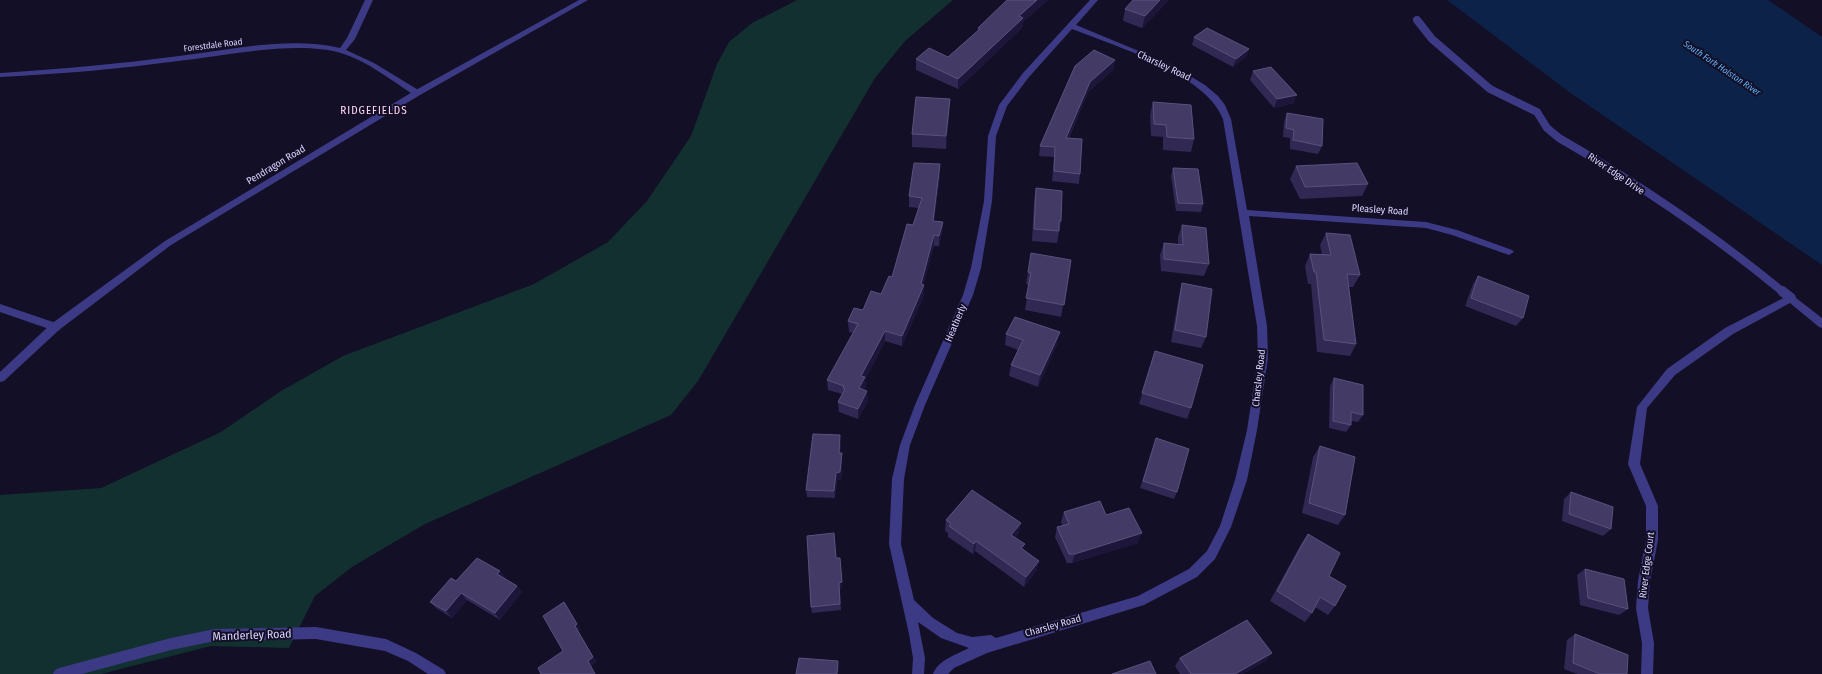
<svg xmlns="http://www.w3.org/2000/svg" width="1822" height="674" font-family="'Fira Sans Condensed',sans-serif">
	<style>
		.green { fill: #12302f }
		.water { fill: #0c2248 }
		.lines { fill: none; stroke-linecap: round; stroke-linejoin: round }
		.service-far1 { stroke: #3d3a85; stroke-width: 8 }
		.service { stroke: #3d3a85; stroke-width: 10 }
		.minor { fill: #3d3a85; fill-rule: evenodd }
		.tertiary { fill: #3d3a85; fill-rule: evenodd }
		.wall { fill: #312854 }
		.shaded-wall { fill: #1d163a }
		.building { fill: #433a66; stroke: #5a527e }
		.labels { text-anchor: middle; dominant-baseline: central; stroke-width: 4; stroke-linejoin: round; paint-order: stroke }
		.far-street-label { font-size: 9px; fill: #d9d4ff; stroke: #130f26 }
		.far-water-label { font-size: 9px; font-style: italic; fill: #62b6ff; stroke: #130f26 }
		.street-label { font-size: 10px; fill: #d9d4ff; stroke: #130f26 }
		.neighbourhood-label { font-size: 11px; letter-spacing: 1px; fill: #ffd6f0; stroke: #130f26 }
		.near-street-label { font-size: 12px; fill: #d9d4ff; stroke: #130f26 }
	</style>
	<rect width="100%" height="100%" fill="#130f26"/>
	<path class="green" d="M797,0H953L905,41L875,78L698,381L671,415L425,524L352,567L315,596L289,648L211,646L101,674H0V495L101,488L221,432L281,391L343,356L534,284L608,242L647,201L691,136L717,64L729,42L752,23Z"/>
	<path class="water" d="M1447,0H1768L1822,37V265L1569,92Z"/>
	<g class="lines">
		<path class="service-far1" d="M1417,20L1432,39L1490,89L1537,112L1547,128L1559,138C1637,183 1714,235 1783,292"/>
		<path class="service" d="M1782,291L1791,298"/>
		<g class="minor">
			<path d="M365,0H373L355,39L346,50L374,63L420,91V95H414C391,80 367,61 341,53C297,40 223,56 178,61C119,69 60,74 0,77V73C60,69 120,64 179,56C231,50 288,36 340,48L347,38Z"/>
			<path d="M1090,0H1098L1076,25L1170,64L1205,85L1218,96L1225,105L1231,119L1247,210L1426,222L1457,230L1512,250L1514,252L1509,255L1452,235L1426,228L1249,216L1267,326L1268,358L1257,430L1247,480L1231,527L1215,559L1197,577L1144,605L987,653L954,668L948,674H933C938,660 956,655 969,648L941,638L918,622L925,658L924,674H912L913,658L909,634L889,544L892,479L900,445L915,405L963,295L971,268L984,201L988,136L999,105L1023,73ZM1072,29C1115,46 1205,73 1223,119L1257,326L1258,358L1247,430L1235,480L1220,526L1207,551L1189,569L1138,596L996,638L991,635L972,637L957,633L933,618L914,600L901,544L904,479L910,445L925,405L973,295L981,268L992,201L996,136L1007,106L1029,77Z"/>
			<path d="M1791,294L1822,318V328L1819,327L1790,303L1733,334L1675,375L1647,408L1640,464L1658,506V540L1650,581L1648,608L1654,643L1653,674H1641L1642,643L1636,608L1638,581L1646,540V506L1628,464L1637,407L1667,369L1725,328Z"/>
			<path d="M0,304L59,324L60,327L59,330L55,331L0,312Z"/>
			<path d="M316,627L386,639L416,653L444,670L446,674H428L408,661L385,651L316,639L215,641L171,650L82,674H53L55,670L59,668L171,638L215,629Z"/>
		</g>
		<path class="tertiary" d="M579,0H588L420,95L171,245L59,330L4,381L0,382V372L51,324L165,241L414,91Z"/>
	</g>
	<g class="wall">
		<path d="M1007,0H1048L1023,22L1022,28L958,89L916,70V59L948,57L977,31L978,28Z"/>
		<path d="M1169,0L1142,28L1123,21L1125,9Z"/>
		<path d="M1194,37L1249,49L1246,57L1233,67L1192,45Z"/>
		<path d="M1115,60L1113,70L1088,92L1069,138L1080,174L1079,184L1052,181L1054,157L1039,156L1040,146Z"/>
		<path d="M1253,71L1294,103L1274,108L1250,80Z"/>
		<path d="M1153,102L1194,139L1191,152L1163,150V137L1151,136L1150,115Z"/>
		<path d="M949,112L946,149L912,147V134Z"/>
		<path d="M1287,113L1322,146L1318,154L1290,149V138L1283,137L1284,122Z"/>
		<path d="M1296,166L1368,184L1362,196L1300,199L1290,179Z"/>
		<path d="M1173,168L1203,204L1201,212L1176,211L1171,176Z"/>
		<path d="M940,174L934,221L943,222L942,233L939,246H934L923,285L924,295L902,346L885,341L865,380L866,387L864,390L868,401L858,419L839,412L838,402L842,394L828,390L827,380L853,333L849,332L848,321L863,310L881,294L892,277L913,225L919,208L909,207V196Z"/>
		<path d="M1036,188L1061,221L1057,243L1032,241L1034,201Z"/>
		<path d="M1182,225L1209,264L1204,276L1161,271L1160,255L1164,243L1178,244V237Z"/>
		<path d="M1326,233L1360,275L1353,287H1349L1356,344L1350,356L1317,352L1311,284H1308L1305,266L1310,254L1322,255L1320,245Z"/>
		<path d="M1071,260L1061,317L1025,310L1029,285L1026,284L1028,272Z"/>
		<path d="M1478,276L1523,318L1516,326L1465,306L1473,284Z"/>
		<path d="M1182,283L1206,337L1201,348L1171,342L1179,295Z"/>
		<path d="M1006,334L1057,344L1038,387L1009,376L1011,365L1018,350L1005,345Z"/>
		<path d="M1155,351L1191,408L1187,419L1139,404Z"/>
		<path d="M1334,378L1363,415L1358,422L1351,421V425L1346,432L1329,428L1330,386Z"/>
		<path d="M1156,438L1177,492L1174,499L1140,488Z"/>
		<path d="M841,443L840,453L842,460L841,480H837L835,498L807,497L806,490Z"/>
		<path d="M1320,446L1345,515L1338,525L1302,513L1313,457Z"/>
		<path d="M1571,492L1611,529L1603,536L1562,521L1564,499Z"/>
		<path d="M1064,512L1106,515L1138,543L1072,563H1067L1055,537L1057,527L1063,526L1061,522Z"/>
		<path d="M946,520L1019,533L1015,538L1023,550L1039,561L1036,571L1024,587L975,551L973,554L948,537V533L945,531Z"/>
		<path d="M834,533L836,558L842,588L840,589L841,610L812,613L811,607Z"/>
		<path d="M1308,534L1329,576L1335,606L1328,615L1315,607L1312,613L1305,622L1270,601L1301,544Z"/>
		<path d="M1585,569L1628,609L1619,615L1580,605L1577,575Z"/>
		<path d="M505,577L504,578L517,586L522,592L500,620L467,600L452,618L436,608L430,602L456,581Z"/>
		<path d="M1575,634L1627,674H1577L1564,669L1567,640Z"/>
		<path d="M1272,653L1265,661L1243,674H1180L1175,666L1180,658Z"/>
	</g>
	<g class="shaded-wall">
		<path d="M1037,0H1048L1023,22L1022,28L958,89V79L1019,16Z"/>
		<path d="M1160,0H1169L1142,28L1145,16Z"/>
		<path d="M1249,49L1246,57L1233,67L1236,59Z"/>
		<path d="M1115,60L1113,70L1088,92L1064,148L1066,138L1090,82Z"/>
		<path d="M1297,95L1294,103L1274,108L1277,99Z"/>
		<path d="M950,99L949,112L946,149V136Z"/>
		<path d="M940,164V174L932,232L933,221Z"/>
		<path d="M943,222L942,233L939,246V236Z"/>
		<path d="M934,235V246L923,287L924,285V295L902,346V336L921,284Z"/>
		<path d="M885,331V341L865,380L866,387L860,398L859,388L861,376Z"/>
		<path d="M1060,332L1057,344L1038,387L1040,375Z"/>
		<path d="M867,391L868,401L858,419V409Z"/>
		<path d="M840,435L841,443L839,460V453Z"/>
		<path d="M842,453V460L841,480H837L835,498L834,491L836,473Z"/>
		<path d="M1021,523L1019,533L1009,545L1011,535Z"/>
		<path d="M1142,533L1138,543L1072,563L1075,554Z"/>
		<path d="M976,541L975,551L973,554L974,544Z"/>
		<path d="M1025,544L1023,554L1021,548Z"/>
		<path d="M1039,561L1036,571L1024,587L1026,577Z"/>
		<path d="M840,564L842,588L840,589L841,610L839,583Z"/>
		<path d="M500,571L505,577L502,581L497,574Z"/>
		<path d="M517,586L522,592L500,620L495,613Z"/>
		<path d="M461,593L467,600L452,618L446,611Z"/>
		<path d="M564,602L581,630L578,631L597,662L591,666L596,674H595L588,661L575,626Z"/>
		<path d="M1272,653L1265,661L1243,674H1235Z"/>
		<path d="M838,661L839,667L838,674H837Z"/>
	</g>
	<g class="building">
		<path d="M1007,0H1037L1019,16L1023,18L958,79L916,59L929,48L948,57L980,29L978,28Z"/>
		<path d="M1133,0H1160L1145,16L1125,9Z"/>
		<path d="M1207,28L1249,49L1236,59L1194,37Z"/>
		<path d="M1094,50L1115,60L1090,82L1066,138L1082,139L1080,174L1054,171L1055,147L1040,146L1075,66Z"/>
		<path d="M1271,67L1297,95L1277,99L1253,71Z"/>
		<path d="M916,97L950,99L946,136L912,134Z"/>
		<path d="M1153,102L1191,105L1194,139L1167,137L1166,125L1154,124Z"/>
		<path d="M1287,113L1323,119L1322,146L1293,140L1294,130L1286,128Z"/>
		<path d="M914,163L940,164L933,221L943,222L939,236L934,235L921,284L924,285L902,336L885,331L861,376L865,377L859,388L867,391L858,409L838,402L845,389L843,388L844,386L827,380L858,324L848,321L854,308L863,310L871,291L881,294L889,276L892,277L907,224L913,225L922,198L909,196Z"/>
		<path d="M1357,163L1368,184L1305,187L1296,166Z"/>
		<path d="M1173,168L1198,169L1203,204L1178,203Z"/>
		<path d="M1036,188L1062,191L1061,221H1059V231L1034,229Z"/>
		<path d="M1182,225L1206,228L1209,264L1164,259V243L1183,245Z"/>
		<path d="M1326,233L1350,235L1360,275L1347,274L1356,344L1324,340L1316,272H1314L1310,254L1331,255Z"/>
		<path d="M1031,253L1071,260L1064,305L1026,298L1031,273L1028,272Z"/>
		<path d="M1478,276L1529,296L1523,318L1471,298Z"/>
		<path d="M1182,283L1212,289L1206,337L1175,330Z"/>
		<path d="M1015,317L1060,332L1040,375L1011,365L1023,340L1006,334Z"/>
		<path d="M1155,351L1203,365L1191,408L1142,393Z"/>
		<path d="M1334,378L1363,385V415L1351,412V425L1333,421Z"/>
		<path d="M813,434L840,435L839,453H842L840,472L836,473L834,491L806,490Z"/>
		<path d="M1156,438L1189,449L1177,492L1143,481Z"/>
		<path d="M1320,446L1355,457L1345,515L1309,503Z"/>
		<path d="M972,490L1021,523L1011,535L1025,544L1021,548L1039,561L1026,577L976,541L974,544L949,526L951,524L946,520Z"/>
		<path d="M1571,492L1613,507L1611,529L1569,514Z"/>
		<path d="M1100,501L1106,515L1129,508L1142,533L1075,554H1069L1057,527L1069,524L1064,512Z"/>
		<path d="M834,533L836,558H840L842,582L839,583L840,604L811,607L807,536Z"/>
		<path d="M1308,534L1340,553L1329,576L1346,586L1335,606L1320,597L1312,613L1277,591Z"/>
		<path d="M477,558L500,571L497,574L517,586L495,613L461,593L446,611L430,602L451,578L456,581Z"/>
		<path d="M1585,569L1624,579L1628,609L1588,598Z"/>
		<path d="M564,602L577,624L575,626L593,657L588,661L595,674H541L538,668L563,651L543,616Z"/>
		<path d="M1247,620L1272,653L1235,674H1191L1180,658Z"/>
		<path d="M1575,634L1628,655L1627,674H1600L1573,663Z"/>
		<path d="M799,658L838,661L837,674H796Z"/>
		<path d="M1150,661L1156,674H1112Z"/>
	</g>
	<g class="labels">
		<g class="far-street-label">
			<text transform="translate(213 45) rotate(-7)">Forestdale Road</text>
		</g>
		<g class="far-water-label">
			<text transform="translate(1722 68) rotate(34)">South Fork Holston River</text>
		</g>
		<g class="street-label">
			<text transform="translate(1164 66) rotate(25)">Charsley Road</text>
			<text transform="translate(276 165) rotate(-31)">Pendragon Road</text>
			<text transform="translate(1616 174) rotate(34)">River Edge Drive</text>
			<text transform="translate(1380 210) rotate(4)">Pleasley Road</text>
			<text transform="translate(956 323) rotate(-67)">Heatherly</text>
			<text transform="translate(1259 378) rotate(-84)">Charsley Road</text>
			<text transform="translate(1647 565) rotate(-83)">River Edge Court</text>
			<text transform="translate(1053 626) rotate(-16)">Charsley Road</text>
		</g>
		<g class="neighbourhood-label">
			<text x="374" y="110">RIDGEFIELDS</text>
		</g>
		<g class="near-street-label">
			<text transform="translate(252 635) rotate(-2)">Manderley Road</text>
		</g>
	</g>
</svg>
